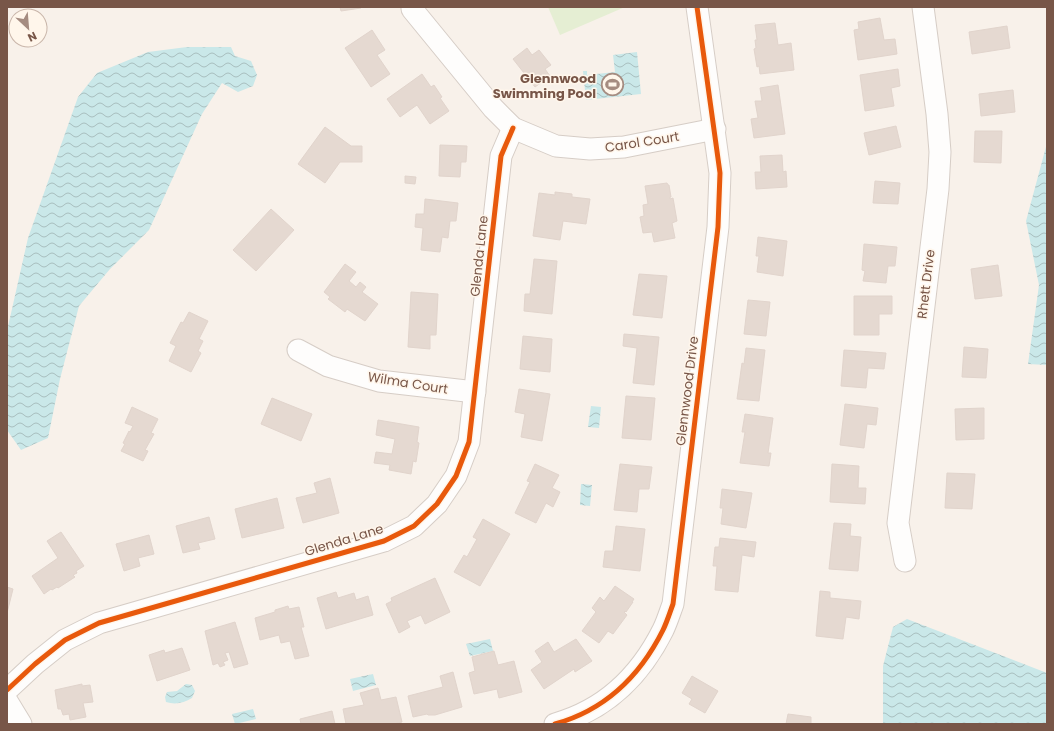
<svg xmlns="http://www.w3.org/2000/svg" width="1054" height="731" font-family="Poppins,sans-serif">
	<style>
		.green { fill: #e5eed3 }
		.water { fill: url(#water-waves) }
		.building { fill: #e5d9d1; stroke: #e1d4cc }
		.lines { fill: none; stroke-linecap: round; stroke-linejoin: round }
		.minor-casing { stroke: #d6cdc6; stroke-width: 23 }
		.minor { stroke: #fefdfc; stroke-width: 21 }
		.cycleway-casing { stroke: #fff6eb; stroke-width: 8 }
		.cycleway { stroke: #e8590c; stroke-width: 5 }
		.labels { text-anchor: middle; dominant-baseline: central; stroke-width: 3; stroke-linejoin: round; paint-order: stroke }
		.poi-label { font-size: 13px; font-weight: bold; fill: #785648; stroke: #fff6eb; text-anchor: end }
		.street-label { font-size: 13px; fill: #785648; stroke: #fff6eb }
	</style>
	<defs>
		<pattern id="water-waves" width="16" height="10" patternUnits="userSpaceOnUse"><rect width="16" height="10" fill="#cae8e9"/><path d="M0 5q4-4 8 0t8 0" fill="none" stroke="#a9bfbf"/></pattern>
	</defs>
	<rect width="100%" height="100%" fill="#f8f1ea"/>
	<path class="green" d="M548,7H625L560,35Z"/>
	<g class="water">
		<path d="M187,47H231L235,56L251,61L257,75L253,86L238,92L222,83L202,114L149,230L110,269L79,306L60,379L48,438L21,450L7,430V331L28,238L78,97L97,73L148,52Z"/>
		<path d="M637,52L641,94L586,100L583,71H587V75L615,72L613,55Z"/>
		<path d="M1047,143V365L1028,364L1039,285L1026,221Z"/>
		<path d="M591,406L601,407L599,428L588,427Z"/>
		<path d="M581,484L592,485L590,506L580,505Z"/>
		<path d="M907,619L1047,673V724H883V666L893,627Z"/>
		<path d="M490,639L493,651L470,656L466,644Z"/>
		<path d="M373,674L376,685L353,691L350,679Z"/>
		<path d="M186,684L192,685L195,691L192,698C184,703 175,705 166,702L165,697L167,692L177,691Z"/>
		<path d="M253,709L256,719L235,724L232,714Z"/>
	</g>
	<g class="building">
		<path d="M340,7H361V8L341,11Z"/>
		<path d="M880,18L884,40L895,39L897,54L858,60L854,30L859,29L858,22Z"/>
		<path d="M775,23L778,45L791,43L794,70L760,74L759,66L757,67L754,49L756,48L755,40H757L755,25Z"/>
		<path d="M1007,26L1010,48L972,54L969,32Z"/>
		<path d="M372,30L385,50L377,55L390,74L371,87L345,48Z"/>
		<path d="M527,48L532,55L539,50L551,65L545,69L550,76L535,87L513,59Z"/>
		<path d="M898,69L900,86L891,88L894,106L865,111L860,75Z"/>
		<path d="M422,74L431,87L434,85L442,97L440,98L449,111L430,124L417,105L400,117L387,99Z"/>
		<path d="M778,85L785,134L754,138L751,119L758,118L755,101H762L760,88Z"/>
		<path d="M1013,90L1015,112L981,116L979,94Z"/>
		<path d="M896,126L901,147L869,155L864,133Z"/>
		<path d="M325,127L351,146H362V162H340L325,183L298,164Z"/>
		<path d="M975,131H1002L1001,163L974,162Z"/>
		<path d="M440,145L467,146L466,162H461L460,177L439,176Z"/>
		<path d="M782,155L783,172L786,171L787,187L756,189L755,172H761L760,156Z"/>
		<path d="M405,176L416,177L415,184L405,183Z"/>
		<path d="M875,181L900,183L898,204L873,203Z"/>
		<path d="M667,183L668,185H669L671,197H670V199L673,198L677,221L672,223L675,238L654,242L652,232L643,233L640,217L644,216L643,205L648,204L645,186Z"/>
		<path d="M555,192L572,194V197L590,199L586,224L563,221L560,240L533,236L539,193L555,195Z"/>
		<path d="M425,199L458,203L456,221H450L448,238L442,237L440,252L421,250L423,228L415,227L416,214H424Z"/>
		<path d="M271,209L294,230L256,271L233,250Z"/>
		<path d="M758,237L787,241L783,276L757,272L759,256H756Z"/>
		<path d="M864,244L897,247L895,266H888L886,283L863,281L865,271L862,270Z"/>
		<path d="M534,259L557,261L552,314L524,311L525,294H530Z"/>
		<path d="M345,264L356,272L349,281L356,287L360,282L366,287L362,292L378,304L365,321L347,309L345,312L328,299L330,297L324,292Z"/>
		<path d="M998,265L1002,296L975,299L971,269Z"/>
		<path d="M639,274L667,276L662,318L633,315Z"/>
		<path d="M411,292L438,294L436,335H430V349L408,347Z"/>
		<path d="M854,296H892V314H879V335H854Z"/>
		<path d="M748,300L770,302L766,336L744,334Z"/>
		<path d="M189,312L208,321L199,339L203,341L198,351L201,353L191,372L169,361L176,346L170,343L181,322L183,323Z"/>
		<path d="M624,334L659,337L654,385L633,383L637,348L623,346Z"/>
		<path d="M523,336L552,339L550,372L520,369Z"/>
		<path d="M964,347L988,349L986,378L962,377Z"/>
		<path d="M746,348L765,350L759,401L737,399L742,363L744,364Z"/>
		<path d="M844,350L886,353L884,369L868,368L866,388L841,386Z"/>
		<path d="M519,389L550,394L542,441L521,437L525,414L515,412Z"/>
		<path d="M626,396L655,398L651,440L622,438Z"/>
		<path d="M272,398L312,414L301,441L261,424Z"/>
		<path d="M845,404L878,408L876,425L867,424L864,448L840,445Z"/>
		<path d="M132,407L158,419L151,433L154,434L145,450L148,451L143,461L121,451L125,444L123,443L129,431L130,432L133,426L125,423Z"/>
		<path d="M984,408V439L956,440L955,409Z"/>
		<path d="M745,414L773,418L768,453H771L769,466L740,463L745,432H742Z"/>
		<path d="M378,420L419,427L417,442L419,443L416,462L413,461L411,474L389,470L390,465L374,463L376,452L392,454L395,439L376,435Z"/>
		<path d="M535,464L559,475L552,488L560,492L553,507L546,503L536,523L515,513L530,482L527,481Z"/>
		<path d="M620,464L652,467L649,489H639L637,512L614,510Z"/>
		<path d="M832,464L859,466L858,488H866L865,504L830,502Z"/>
		<path d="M947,473L975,474L972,509L945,508Z"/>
		<path d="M330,478L339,513L303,523L296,498L317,493L314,483Z"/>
		<path d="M722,489L752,493L746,528L721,524L723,508H720Z"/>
		<path d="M277,498L284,528L242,538L235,509Z"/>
		<path d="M209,517L215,539L198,543L200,549L183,553L176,526Z"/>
		<path d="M483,519L510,534L480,586L454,572L464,555L467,557L477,539L473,537Z"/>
		<path d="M834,523L851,524L850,536L861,537L858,571L829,569Z"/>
		<path d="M616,526L645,529L640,571L603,567L605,551H613Z"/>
		<path d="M61,532L84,566L76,571L77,573L73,575L75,577L58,588L57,587L52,590L51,589L44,594L32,576L58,558L47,541Z"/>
		<path d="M149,535L154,554L138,558L140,566L124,571L116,544Z"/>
		<path d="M720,538L756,542L754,557L742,555L738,592L715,590L717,566H713L715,547H719Z"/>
		<path d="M435,578L450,612L425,624L421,615L407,621L410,627L399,633L386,604L392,601L391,598Z"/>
		<path d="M615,586L634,599L632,602H633L626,612L625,611L624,612L627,615L613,634L608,631L599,643L582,631L596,612L592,608L600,597L604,601Z"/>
		<path d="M7,587L13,589L7,613Z"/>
		<path d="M820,591L830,592V598L861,601L859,619L846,617L843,639L816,636Z"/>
		<path d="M336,592L338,598L354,593L356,600L368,596L373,615L326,629L317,598Z"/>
		<path d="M288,606L289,609L299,607L304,627H301L309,656L295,659L290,641L281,643L279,635L260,640L255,618L275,612V610Z"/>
		<path d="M235,622L248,664L234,668L229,652L225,653L228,660L223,662L225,665L220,667L218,663L213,665L205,631Z"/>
		<path d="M576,639L592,661L575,672L574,669L544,689L531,670L542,662L535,651L548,642L554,652Z"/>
		<path d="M182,648L190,670L157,681L149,655L164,650L165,653Z"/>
		<path d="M494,651L498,665L514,661L522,692L499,698L497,689L474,694L469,673L475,671L472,657Z"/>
		<path d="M453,672L462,707L435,715H428L427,714L413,717L408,696L443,687L440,676Z"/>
		<path d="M692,676L718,691L705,713L689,704L692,699L682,693Z"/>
		<path d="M82,684V686L90,685L93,702L83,703L86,717L70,720L69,714L63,715L61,709H58L55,690Z"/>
		<path d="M378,688L381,700L396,697L402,722L394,724H346L343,709L364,705L360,693Z"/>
		<path d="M332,711L335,724H301L300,719Z"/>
		<path d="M788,714L811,717V724H786Z"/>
	</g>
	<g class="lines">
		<defs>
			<g id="minor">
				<path d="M412,9L493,108L513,128L556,146L590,149L624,147L715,129"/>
				<path d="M298,350L328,366L379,381L475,392"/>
				<path d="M905,561L898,523L938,189L940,152L937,114L923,7"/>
				<path d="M7,690L35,664L65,640L99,623L384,541L414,526L437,504L456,476L469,442L501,156L513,128"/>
				<path d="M7,701L21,724"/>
				<path d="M555,724C605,710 640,676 663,630C667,622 670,612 673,604L718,227L720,173L697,7"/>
			</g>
		</defs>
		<use href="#minor" class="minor-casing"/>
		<use href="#minor" class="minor"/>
		<defs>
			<g id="cycleway">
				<path d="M7,690L35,664L65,640L99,623L384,541L414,526L437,504L456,476L469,442L501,156L513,128"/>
				<path d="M555,724C605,710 640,676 663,630C667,622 670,612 673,604L718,227L720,173L697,7"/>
			</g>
		</defs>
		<use href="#cycleway" class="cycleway-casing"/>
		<use href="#cycleway" class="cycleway"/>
	</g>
	<defs>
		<symbol id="stadium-ring" viewBox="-11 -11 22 22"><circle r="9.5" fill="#fff6eb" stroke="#a58c81" stroke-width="1.5"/><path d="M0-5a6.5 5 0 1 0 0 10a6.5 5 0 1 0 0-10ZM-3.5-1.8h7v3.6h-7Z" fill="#a58c81"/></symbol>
	</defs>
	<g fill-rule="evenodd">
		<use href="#stadium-ring" x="600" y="72" width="25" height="25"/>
	</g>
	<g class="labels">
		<g class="poi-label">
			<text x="596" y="78">Glennwood<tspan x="596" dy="15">Swimming Pool</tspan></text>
		</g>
		<g class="street-label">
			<text transform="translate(642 142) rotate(-9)">Carol Court</text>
			<text transform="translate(479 256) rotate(-84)">Glenda Lane</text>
			<text transform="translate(926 284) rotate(-83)">Rhett Drive</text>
			<text transform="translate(408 383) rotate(9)">Wilma Court</text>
			<text transform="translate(687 391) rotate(-83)">Glennwood Drive</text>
			<text transform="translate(344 540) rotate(-17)">Glenda Lane</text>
		</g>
	</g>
	<rect width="1054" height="731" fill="none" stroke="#785648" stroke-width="16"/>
	<g transform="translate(28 28) rotate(154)"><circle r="19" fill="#fff6eb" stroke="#c9b6aa"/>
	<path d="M0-3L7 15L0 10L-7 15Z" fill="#a58c81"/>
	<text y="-6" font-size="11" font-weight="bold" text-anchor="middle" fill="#785648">N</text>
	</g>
</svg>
